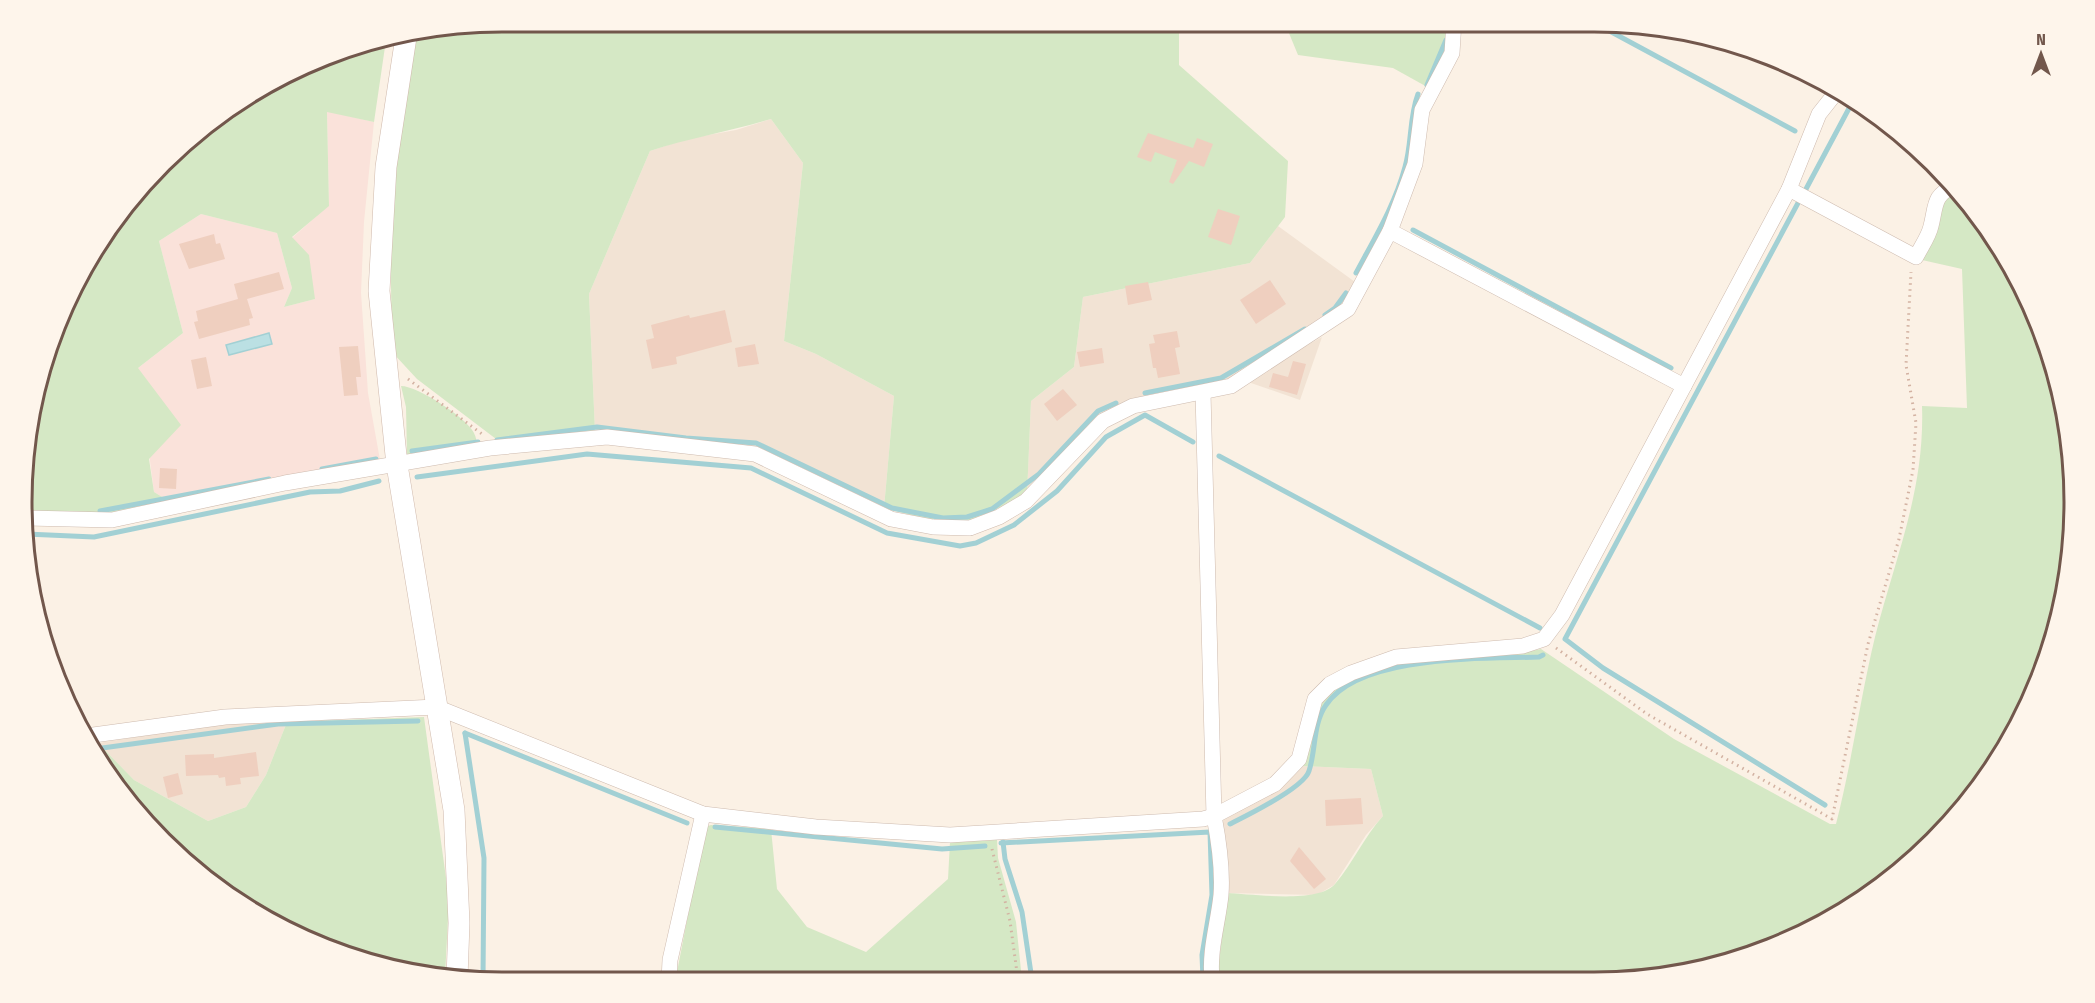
<svg xmlns="http://www.w3.org/2000/svg" width="2095" height="1003" font-family="'Fira Sans Condensed',sans-serif">
	<style>
		.residential { fill: #f2e3d4 }
		.commercial { fill: #fae2da }
		.green { fill: #d5e8c5 }
		.water { fill: #bbe0e3; stroke: #a2d0d4; stroke-width: 1.5 }
		.lines { fill: none; stroke-linecap: round; stroke-linejoin: round }
		.stream { stroke: #a2d0d4; stroke-width: 5 }
		.building { fill: #efcfbf }
		.street-casing { stroke: #cebbaf; stroke-width: 16 }
		.secondary-casing { stroke: #d0baad; stroke-width: 22 }
		.path { stroke: #d3b2a2; stroke-width: 3; stroke-dasharray: 1.5 4.5; stroke-linecap: butt }
		.street { stroke: #fff; stroke-width: 15 }
		.secondary { stroke: #fff; stroke-width: 21 }
		.rim { fill: none; stroke: #72574c; stroke-width: 3 }
	</style>
	<rect width="100%" height="100%" fill="#fbf1e5"/>
	<g class="residential">
		<path d="M771,119L803,163L784,341L816,354L894,396L884,508L758,447L595,432L589,294L650,151L686,139L736,130Z"/>
		<path d="M1278,226L1355,282L1341,308L1226,384L1116,407L1027,495L1031,401L1074,367L1083,297L1250,263Z"/>
		<path d="M1322,337L1300,400L1248,382L1286,357Z"/>
		<path d="M287,722L266,775L246,807L208,821L134,780L98,743L221,724Z"/>
		<path d="M1302,766L1371,769L1383,816L1366,835L1334,885L1317,895L1227,893L1220,824L1222,817Z"/>
	</g>
	<path class="commercial" d="M327,111L374,122L364,222L361,293L368,393L380,460L172,503L154,492L138,368L183,333L159,241L201,214L277,233L292,288L284,307L315,299L292,238L329,205Z"/>
	<g class="green">
		<path d="M502,21H1179V65L1288,161L1285,217L1250,263L1083,297L1074,367L1031,401L1027,495L968,522L934,521L884,508L894,396L816,354L784,341L803,163L771,119C731,131 690,138 650,151L589,294L595,432L500,442L417,379L392,352L390,221L398,147L417,35Z"/>
		<path d="M1284,21H1449L1447,50L1429,88L1393,68L1298,55Z"/>
		<path d="M386,40L374,122L327,112L329,206L292,237L309,255L315,299L284,307L292,288L277,233L201,214L159,241L183,333L138,368L181,425L149,459L154,492L172,503L110,515L27,512L30,407L57,318L102,235L209,121L347,47Z"/>
		<path d="M1958,192L1993,235L2038,318L2065,408L2074,502L2065,596L2037,686L1975,794L1886,882L1778,945L1657,978L1217,979L1227,893C1253,894 1318,904 1335,884C1353,863 1364,837 1383,816L1371,769L1302,766L1318,708L1331,690L1372,671L1414,661L1462,655L1517,654L1541,649L1674,739L1830,824H1836C1852,762 1860,699 1875,637C1895,558 1925,490 1922,406L1967,408L1962,269L1922,260L1940,201Z"/>
		<path d="M401,386C418,386 467,418 474,433C476,437 477,443 478,447L407,456L406,407Z"/>
		<path d="M424,717L449,900L445,976L407,973L317,945L234,901L162,842L91,743H98L134,780L208,821L246,807L266,775L287,722Z"/>
		<path d="M711,825L771,829L777,889L807,927L866,952L948,879L950,842L997,840L998,858L1016,922L1022,980L678,981L677,972L705,827Z"/>
	</g>
	<path class="water" d="M269,333L272,344L229,355L226,345Z"/>
	<g class="lines">
		<g class="stream">
			<path d="M1591,21L1795,131"/>
			<path d="M1427,85L1446,40"/>
			<path d="M1806,189L1854,99"/>
			<path d="M1798,203L1565,639L1603,668L1825,805"/>
			<path d="M1413,230L1671,368"/>
			<path d="M1356,273C1374,239 1395,205 1405,167C1412,143 1409,118 1418,94"/>
			<path d="M1325,315L1335,308L1346,293"/>
			<path d="M1145,393L1221,378L1305,329"/>
			<path d="M497,440L597,427L686,438L756,443L892,508L943,518L967,517L992,509L1039,474L1098,411L1116,403"/>
			<path d="M412,451L478,442"/>
			<path d="M1219,456L1540,628"/>
			<path d="M322,469L376,459"/>
			<path d="M417,477L587,454L751,468L887,533L960,546L976,543L1014,525L1057,491L1106,437L1145,415L1193,442"/>
			<path d="M100,511L269,479"/>
			<path d="M26,534L94,537L310,492L340,491L379,481"/>
			<path d="M465,733L484,858L483,980"/>
			<path d="M465,733L687,823"/>
			<path d="M95,749L278,724L418,721"/>
			<path d="M1230,824C1246,816 1304,788 1309,771C1316,750 1313,723 1326,705C1360,654 1484,659 1539,657L1543,655"/>
			<path d="M715,827L942,849L985,846"/>
			<path d="M1003,842L1005,859L1022,912L1032,980"/>
			<path d="M1001,843L1210,832L1212,895L1202,955L1203,979"/>
		</g>
	</g>
	<g class="building">
		<path d="M1148,133L1193,148L1197,138L1213,144L1204,167L1189,161L1173,184L1169,182L1177,160L1155,152L1151,162L1137,157Z"/>
		<path d="M1218,209L1240,216L1231,245L1208,237Z"/>
		<path d="M214,234L216,244L220,243L225,259L189,269L179,244Z"/>
		<path d="M279,272L284,289L247,299L253,318L249,319L250,325L199,339L194,322L198,321L196,311L238,299L234,284Z"/>
		<path d="M1270,280L1286,304L1256,324L1240,300Z"/>
		<path d="M1148,282L1152,300L1128,305L1125,286Z"/>
		<path d="M725,310L732,342L676,357L677,364L652,369L646,340L654,338L651,325L689,315L690,318Z"/>
		<path d="M1177,331L1180,347L1175,348L1180,374L1158,378L1156,368H1153L1149,344L1155,343L1153,335Z"/>
		<path d="M755,344L759,364L738,367L735,348Z"/>
		<path d="M358,346L361,377H356L358,395L344,396L339,347Z"/>
		<path d="M1102,348L1104,363L1080,367L1077,352Z"/>
		<path d="M206,357L212,386L197,389L191,360Z"/>
		<path d="M1293,361L1306,364L1297,395L1269,387L1273,373L1288,377Z"/>
		<path d="M1063,389L1077,405L1057,421L1044,404Z"/>
		<path d="M160,468L177,469L176,489L159,488Z"/>
		<path d="M256,752L259,776L240,778L241,784L226,786L225,777L219,778L218,775L186,776L185,755L214,754V758Z"/>
		<path d="M178,773L183,794L168,798L163,777Z"/>
		<path d="M1361,798L1363,824L1326,826L1325,800Z"/>
		<path d="M1299,847L1326,879L1314,889L1290,861Z"/>
	</g>
	<g class="lines">
		<defs>
			<g id="street">
				<path d="M1789,189L1916,257C1921,247 1929,236 1931,226C1936,207 1933,194 1954,187"/>
				<path d="M1390,231L1684,386"/>
				<path d="M1203,393L1214,816C1219,842 1223,868 1221,895C1218,924 1209,950 1212,979"/>
				<path d="M27,518L112,520L285,483L490,448L607,437L755,454L891,519L933,527L970,528L999,517L1026,501L1103,421L1133,406L1231,386L1348,309L1390,231L1415,164L1422,110L1452,53L1454,21"/>
				<path d="M86,736L225,717L436,707L703,814L816,827L950,835L1203,819L1214,816L1275,784L1299,759L1315,699L1330,684L1351,673L1396,657L1523,646L1544,639L1562,615L1789,189L1819,114L1838,90"/>
				<path d="M669,981L670,960L703,814"/>
			</g>
			<path id="secondary" d="M406,37L386,167L379,291L397,465L454,810L459,923L457,978"/>
		</defs>
		<use href="#street" class="street-casing"/>
		<use href="#secondary" class="secondary-casing"/>
		<g class="path">
			<path d="M408,379L482,434"/>
			<path d="M1556,648L1647,714L1832,819L1868,644L1899,539L1913,470L1916,423L1906,365L1911,272"/>
			<path d="M992,849L1010,921L1018,980"/>
		</g>
		<use href="#street" class="street"/>
		<use href="#secondary" class="secondary"/>
	</g>
	<path d="M0 0H2095V1003H0ZM502 32H1594A470 470 0 0 1 2064 502V502A470 470 0 0 1 1594 972H502A470 470 0 0 1 32 502V502A470 470 0 0 1 502 32Z" fill="#fef5eb" fill-rule="evenodd"/>
	<path class="rim" d="M502 32H1594A470 470 0 0 1 2064 502V502A470 470 0 0 1 1594 972H502A470 470 0 0 1 32 502V502A470 470 0 0 1 502 32Z"/>
	<g transform="translate(2041 54)" stroke="#fef5eb" stroke-width="4.5" paint-order="stroke">
	<path d="M0-4.5L10 22L0 15L-10 22Z" fill="#72574c"/>
	<text y="-9" font-size="16" font-weight="bold" text-anchor="middle" fill="#72574c">N</text>
	</g>
</svg>
